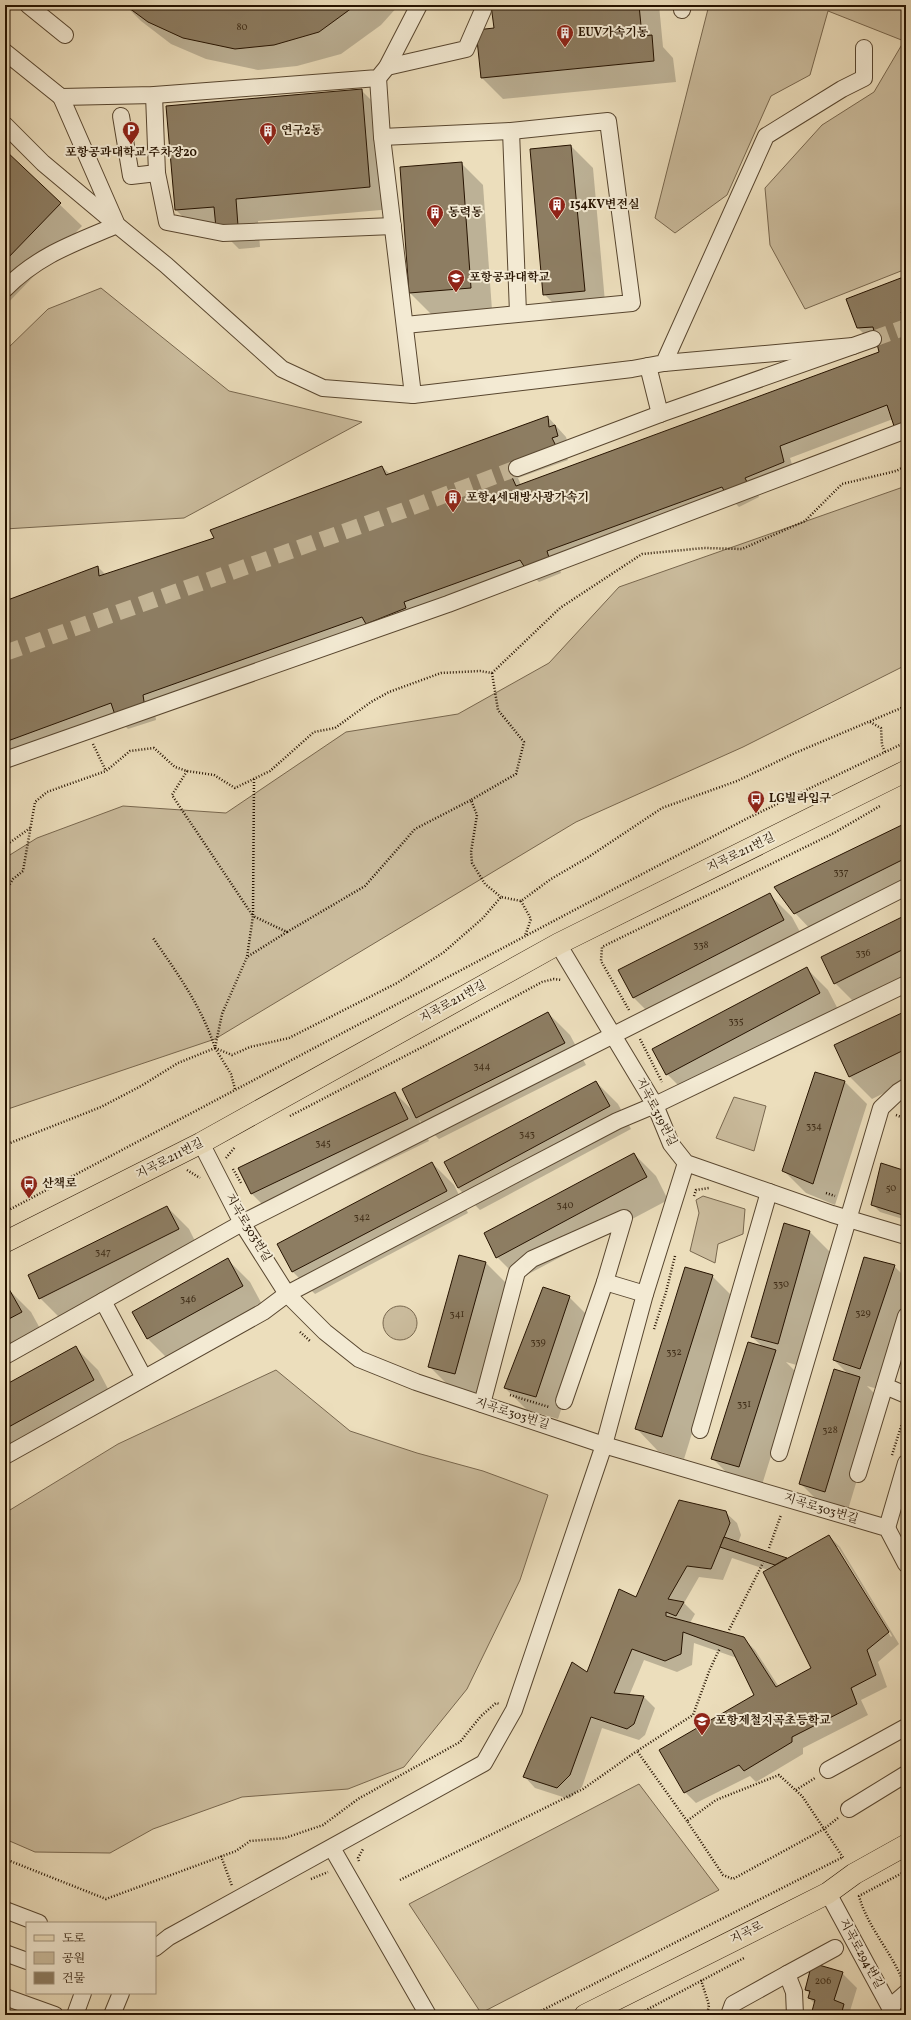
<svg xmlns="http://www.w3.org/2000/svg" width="911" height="2020" font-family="Vollkorn,'Noto Serif KR',serif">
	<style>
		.green { fill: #cabb9c; stroke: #78674e }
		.shadow { fill: #0003; fill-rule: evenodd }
		.building { fill: #8d7d62; stroke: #261300 }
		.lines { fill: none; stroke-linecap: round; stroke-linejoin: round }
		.minor-tunnel { stroke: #c4b596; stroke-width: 16; stroke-dasharray: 16 8; stroke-linecap: butt }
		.minor-casing { stroke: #58462f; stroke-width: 18 }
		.major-casing { stroke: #261300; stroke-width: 22 }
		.path { stroke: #261300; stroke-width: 2.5; stroke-dasharray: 1 2; stroke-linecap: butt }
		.minor { stroke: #f3ead3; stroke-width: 16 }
		.major { stroke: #ecdebc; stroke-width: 21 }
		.labels { text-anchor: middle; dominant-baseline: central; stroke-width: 4; stroke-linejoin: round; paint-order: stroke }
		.number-label { font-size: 10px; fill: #402e18 }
		.poi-label { font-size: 12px; font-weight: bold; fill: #261300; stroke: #f3ead3; text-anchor: start }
		.street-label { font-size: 12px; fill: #261300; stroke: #f3ead3 }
	</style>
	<rect width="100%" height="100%" fill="#ecdebc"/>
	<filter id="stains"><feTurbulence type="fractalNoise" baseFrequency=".005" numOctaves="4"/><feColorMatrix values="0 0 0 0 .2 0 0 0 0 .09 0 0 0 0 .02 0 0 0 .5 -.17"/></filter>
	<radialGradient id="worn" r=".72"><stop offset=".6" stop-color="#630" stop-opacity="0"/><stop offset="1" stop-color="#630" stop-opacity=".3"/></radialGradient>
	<g class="green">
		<path d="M709,5H906V269L805,309L770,245L765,188L822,125L874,92L904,41L828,11L810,75L771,96L727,195L675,233L655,218Z"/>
		<path d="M101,288L229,391L362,422L184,518L5,529V351L48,309Z"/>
		<path d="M906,486V665L743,747L576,822L215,1039L5,1110V858L37,838L123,806L226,813L346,732L458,714L549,663L619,587Z"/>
		<path d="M734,1097L766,1106L754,1151L716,1138Z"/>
		<path d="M703,1196L745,1209L743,1234L718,1244L715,1263L690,1251L699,1213L696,1200Z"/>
		<circle cx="400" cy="1323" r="17"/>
		<path d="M276,1370L350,1431L417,1453L483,1471L548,1495L520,1580L467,1689L404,1767L348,1789L242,1797L153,1829L110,1853L35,1852L5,1839V1513L118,1444Z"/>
		<path d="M639,1784L719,1890L481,2013L409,1904Z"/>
	</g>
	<g class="shadow">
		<path d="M125,5H399L381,25L341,54L297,66L258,70L206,59L171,44L141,21Z"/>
		<path d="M492,5H659L663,47L673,58L676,82L503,99L481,77L495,29Z"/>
		<path d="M361,90L383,112L392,209L258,221L260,247L239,249L220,230L198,232L176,210Z"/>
		<path d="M571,146L593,168L606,313L566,316L544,294Z"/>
		<path d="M5,152L82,226L5,306Z"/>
		<path d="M461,163L483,185L492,310L432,315L410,293Z"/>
		<path d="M906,277V439L896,429L893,419L790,458L795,474L756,489L759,497L739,507L731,499L558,562L561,573L539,582L529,572L154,706L156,720L128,729L117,718L5,757V602L98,567L106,575L215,538L382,467L390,474L548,417L566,437L569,447L563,450L568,460L518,478L521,485L881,353L877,339H869L858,328Z"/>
		<path d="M906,824V891L817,936L795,913L776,887Z"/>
		<path d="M770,895L792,917L806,943L655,1019L633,997Z"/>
		<path d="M906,916V981L857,1005L835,983Z"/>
		<path d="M806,968L828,990L841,1015L689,1096L667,1074Z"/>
		<path d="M906,1012V1082L872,1099L850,1077L835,1045Z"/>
		<path d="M548,1013L570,1035L586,1065L439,1139L419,1120L429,1141L274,1216L252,1194L240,1168L395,1093L414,1112Z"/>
		<path d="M815,1073L845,1082L867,1104L835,1205L806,1193L784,1171Z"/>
		<path d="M596,1082L618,1104L631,1129L480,1210L458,1188Z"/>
		<path d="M634,1154L656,1176L668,1200L519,1279L497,1257Z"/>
		<path d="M432,1163L454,1185L468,1213L315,1294L293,1272L279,1244Z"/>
		<path d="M906,1172V1220L880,1212L872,1204Z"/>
		<path d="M167,1207L189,1229L200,1251L62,1320L40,1298Z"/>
		<path d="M810,1232L832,1254L800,1366L786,1362L797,1373L761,1488L734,1480L712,1458L763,1347L752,1337Z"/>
		<path d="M228,1260L250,1282L264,1308L170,1361L148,1339L134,1312Z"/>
		<path d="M486,1263L508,1285L477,1395L451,1388L429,1366Z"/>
		<path d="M894,1266L906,1278V1318L882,1390L867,1386L881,1400L847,1513L822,1505L800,1483L848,1374L834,1360Z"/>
		<path d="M712,1276L734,1298L684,1459L658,1451L636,1428Z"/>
		<path d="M9,1290L31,1312L43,1334L5,1354V1293Z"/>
		<path d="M569,1297L591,1319L558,1419L527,1410L505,1388Z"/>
		<path d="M76,1348L98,1370L115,1402L5,1462V1386Z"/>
		<path d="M725,1512L737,1523L741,1535L738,1543L787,1559L829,1536L840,1547L899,1644L878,1662L887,1687L861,1700L868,1715L803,1748V1754L756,1782L750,1776L696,1803L685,1792L755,1696L737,1658L694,1643L692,1665L677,1672L644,1660L629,1696L644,1697L655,1708L645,1735L639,1740L602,1728L582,1787L569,1799L535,1788L524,1776L636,1598ZM836,1547H838L892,1636L891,1637ZM732,1558L768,1570L812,1668L779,1687L755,1650L743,1638L690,1623L695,1614L684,1603L699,1577L723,1580Z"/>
		<path d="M842,1973L857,1988L850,2011L853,2015H812L815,2004L809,1998L810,1994L806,1990Z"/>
	</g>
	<g class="building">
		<path d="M125,5H356L319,32L274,45L235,49L183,38L148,22Z"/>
		<path d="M491,5H639L642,36L652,35L654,61L481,78L476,30L494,28Z"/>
		<path d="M362,89L370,187L236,199L238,226L216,228L214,207L175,210L166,106Z"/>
		<path d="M571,145L585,291L543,295L530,149Z"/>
		<path d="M5,150L61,203L5,261Z"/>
		<path d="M462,162L471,288L409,293L400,167Z"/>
		<path d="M906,276V309L901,312L906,327V425L895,429L887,405L780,446L784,462L745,478L749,486L727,496L722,487L547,551L550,561L527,571L520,560L404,602L406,608L366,624L362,617L143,695L145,708L116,718L111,703L5,742V601L98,566L99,576L214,538L210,530L382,466L386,475L548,416L549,427L555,425L558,436L552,438L557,448L507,466L516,486L879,352L873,327L857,328L846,299Z"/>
		<path d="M906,823V858L794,914L774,887Z"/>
		<path d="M770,893L784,920L633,998L618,970Z"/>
		<path d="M906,915V948L834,984L821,957Z"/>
		<path d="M807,967L820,993L666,1075L652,1049Z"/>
		<path d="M906,1011V1049L849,1077L834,1045Z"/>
		<path d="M548,1012L565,1043L416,1118L402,1089Z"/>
		<path d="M815,1072L845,1081L813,1184L782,1171Z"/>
		<path d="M596,1081L610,1106L458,1188L444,1162Z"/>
		<path d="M395,1092L408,1119L251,1194L238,1168Z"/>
		<path d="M634,1153L647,1177L496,1258L484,1233Z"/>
		<path d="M432,1162L447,1191L292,1272L277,1244Z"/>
		<path d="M881,1163L906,1171V1216L871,1205Z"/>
		<path d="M167,1206L179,1229L39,1299L28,1275Z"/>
		<path d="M784,1223L810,1231L778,1344L751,1337Z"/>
		<path d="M459,1255L486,1262L455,1374L428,1367Z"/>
		<path d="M864,1257L895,1265L860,1369L833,1360Z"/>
		<path d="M228,1258L243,1286L147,1339L132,1312Z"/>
		<path d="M685,1267L713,1275L662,1437L635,1429Z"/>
		<path d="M543,1287L570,1296L536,1397L504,1388Z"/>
		<path d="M9,1289L22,1312L5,1321V1291Z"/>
		<path d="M748,1342L776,1350L739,1467L711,1459Z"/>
		<path d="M76,1346L94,1380L5,1429V1385Z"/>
		<path d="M834,1369L860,1377L825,1492L799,1484Z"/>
		<path d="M679,1500L726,1511L730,1523L711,1569L687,1566L668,1599L684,1602L676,1616L666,1612V1616L744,1637L776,1687L811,1668L763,1572L829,1535L889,1632L867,1650L876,1675L851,1688L857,1704L792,1737V1742L744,1771L739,1765L684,1793L659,1750L754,1695L732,1650L683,1632L681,1654L665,1661L632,1649L614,1693L644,1696L634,1724L627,1729L591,1717L570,1775L557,1788L523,1777L572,1662L587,1672L619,1589L636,1597Z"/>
		<path d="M724,1537L787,1558L775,1565L720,1547Z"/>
		<path d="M812,1963L843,1972L834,2000L844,2004L841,2015H811L815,2000L808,1998L810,1991L805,1990Z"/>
	</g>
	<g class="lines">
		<g class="minor-tunnel">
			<path d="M873,339L906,327"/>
			<path d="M5,653L402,511L517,468"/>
		</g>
		<defs>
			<g id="minor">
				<path d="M28,5L65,35"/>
				<path d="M682,10L683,5"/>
				<path d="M5,52L61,97L154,95L378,78L387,67L419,5"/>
				<path d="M387,67L466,49L483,10V5"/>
				<path d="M378,78L382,137L413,395"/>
				<path d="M61,97L117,225L166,265L282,369L323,388L413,395L632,369L664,363L766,136L842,89L864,78V48"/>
				<path d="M121,116L131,176L157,173L154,95"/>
				<path d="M5,125L43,163L117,225C75,243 38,255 5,289"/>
				<path d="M511,131L518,313"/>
				<path d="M382,137L511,131L608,121L632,303L405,325"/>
				<path d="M157,173L167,222L223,233L393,226"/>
				<path d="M664,363L853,346L873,339"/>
				<path d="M648,366L660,414L853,346"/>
				<path d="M517,468L660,414"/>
				<path d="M5,760L448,604L906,430"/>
				<path d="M558,944L655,1105L671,1144L686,1163L832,1214L906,1236"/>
				<path d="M201,1143L242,1223L287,1294L325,1332L359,1359L416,1382L604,1445L887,1528L906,1564"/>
				<path d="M103,1301L144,1378"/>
				<path d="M5,1356L242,1223L906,887"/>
				<path d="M885,1386L906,1395"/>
				<path d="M564,1401L605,1282L645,1294"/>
				<path d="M482,1404L517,1272L532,1259L624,1218L605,1282"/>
				<path d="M700,1430L769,1192"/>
				<path d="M779,1453L881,1108L898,1092L906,1087"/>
				<path d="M5,1456L263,1312L287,1294L617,1121L655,1105L906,984"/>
				<path d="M858,1474L906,1316"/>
				<path d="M887,1528L906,1463"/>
				<path d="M828,1770L906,1727"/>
				<path d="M849,1809L906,1774"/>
				<path d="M332,1848L428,2015"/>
				<path d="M828,1893L894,2015"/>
				<path d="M5,1910L39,1923"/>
				<path d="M155,1948L169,1937L484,1763L514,1710L604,1445L645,1294L686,1163"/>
				<path d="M5,1953L27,1961"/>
				<path d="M5,1997L55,2015"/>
				<path d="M890,2007L906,1993"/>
				<path d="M75,2015L83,1993"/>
				<path d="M112,2015L121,1993"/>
				<path d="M729,2015L733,2004L787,1974"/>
				<path d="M795,2015L794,1992L787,1974L835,1948"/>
			</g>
			<g id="major">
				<path d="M5,1242L201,1143L558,944L906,771"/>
				<path d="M585,2015L828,1893L854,1874L906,1845"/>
			</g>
		</defs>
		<use href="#minor" class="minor-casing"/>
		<use href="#major" class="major-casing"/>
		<g class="path">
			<path d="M492,673L560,608L642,554L704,548L742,549L805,521L842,484L896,471L906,466"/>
			<path d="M492,673L498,710L524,742L516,774L471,800L477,815L471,852L472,863L485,884L501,897"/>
			<path d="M870,722L881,728L882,745L885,752"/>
			<path d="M93,744L106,771"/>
			<path d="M187,771L172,795L253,916"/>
			<path d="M5,846L30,828"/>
			<path d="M5,892L13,879L23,871L35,802L47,792L106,771L130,751L154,748L175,767L187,771L214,775L235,788L270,771L314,732L335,728L371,702L389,692L441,673L480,671L492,673"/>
			<path d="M521,901L531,919L525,936"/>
			<path d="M253,915L254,779"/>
			<path d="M287,932L365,886L415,829L471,800"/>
			<path d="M629,1010L601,961L602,947L834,833L880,806"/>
			<path d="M640,1039L662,1082"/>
			<path d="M215,1048L232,1055L250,1047L289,1038L397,983L444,952L483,918L501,897L521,901L551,879L587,858L662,808L737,781L795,753L906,706"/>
			<path d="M235,1089L231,1074L215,1048L222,1014L247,957L253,916L287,932L247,957"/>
			<path d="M896,1115L906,1119"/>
			<path d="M290,1116L430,1043L542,982L554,979L562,980"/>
			<path d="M5,1145L101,1107L141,1086L178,1063L215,1048C202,1007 177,973 153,938"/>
			<path d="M226,1158L235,1147"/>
			<path d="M233,1169L241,1183"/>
			<path d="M187,1170L200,1178"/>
			<path d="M826,1193L835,1196"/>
			<path d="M694,1196L696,1190L709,1188"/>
			<path d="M5,1212L746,819L906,742"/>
			<path d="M654,1329L666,1292L675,1256"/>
			<path d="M300,1332L310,1341"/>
			<path d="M510,1395L549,1407"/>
			<path d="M892,1455L906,1411"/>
			<path d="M769,1548L781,1515"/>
			<path d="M903,1579L906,1586"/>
			<path d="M729,1630L763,1563"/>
			<path d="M796,1790L815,1778"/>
			<path d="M838,1818L824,1829L733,1879L723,1875L687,1821L716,1800L779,1775L802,1796L844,1859"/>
			<path d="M687,1821L637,1751L693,1715L710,1669L720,1648"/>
			<path d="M221,1856L232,1886"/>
			<path d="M5,1859L106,1899L236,1851L250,1841L285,1838L323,1825L358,1799L460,1742L481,1716L496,1703L500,1704"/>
			<path d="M359,1861L358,1858L363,1849"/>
			<path d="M311,1879L328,1872"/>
			<path d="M400,1880L583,1789L637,1751"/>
			<path d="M902,1979C890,1950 867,1926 859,1896L906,1871"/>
			<path d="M701,1980L709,2005L707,2015"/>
			<path d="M533,2015L843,1857"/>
			<path d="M637,2015L744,1958"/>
		</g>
		<use href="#minor" class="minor"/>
		<use href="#major" class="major"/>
	</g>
	<defs>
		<symbol id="building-pin" viewBox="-11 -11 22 30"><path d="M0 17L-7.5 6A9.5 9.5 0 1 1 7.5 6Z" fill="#8f2418" stroke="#f3ead3"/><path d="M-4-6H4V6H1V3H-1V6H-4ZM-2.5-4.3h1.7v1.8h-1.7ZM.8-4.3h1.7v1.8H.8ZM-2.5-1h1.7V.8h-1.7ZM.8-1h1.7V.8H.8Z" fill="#fff"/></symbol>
		<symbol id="parking-pin" viewBox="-11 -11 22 30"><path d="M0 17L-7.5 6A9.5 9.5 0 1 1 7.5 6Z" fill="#8f2418" stroke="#f3ead3"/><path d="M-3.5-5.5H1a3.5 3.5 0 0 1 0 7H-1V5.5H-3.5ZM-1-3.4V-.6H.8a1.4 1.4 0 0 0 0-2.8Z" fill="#fff"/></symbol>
		<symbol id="university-pin" viewBox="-11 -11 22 30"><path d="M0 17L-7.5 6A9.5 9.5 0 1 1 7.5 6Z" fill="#8f2418" stroke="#f3ead3"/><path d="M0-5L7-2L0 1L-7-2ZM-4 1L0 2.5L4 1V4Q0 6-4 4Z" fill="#fff"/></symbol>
		<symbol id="bus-pin" viewBox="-11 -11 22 30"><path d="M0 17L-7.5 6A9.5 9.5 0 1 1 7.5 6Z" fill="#8f2418" stroke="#f3ead3"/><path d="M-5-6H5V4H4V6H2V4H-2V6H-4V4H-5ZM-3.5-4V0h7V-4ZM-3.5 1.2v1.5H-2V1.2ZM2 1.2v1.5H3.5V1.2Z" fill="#fff"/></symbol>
		<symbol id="school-pin" viewBox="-11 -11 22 30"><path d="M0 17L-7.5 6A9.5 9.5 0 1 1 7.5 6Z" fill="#8f2418" stroke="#f3ead3"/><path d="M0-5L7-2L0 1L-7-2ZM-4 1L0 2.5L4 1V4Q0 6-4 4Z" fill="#fff"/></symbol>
	</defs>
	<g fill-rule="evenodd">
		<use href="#building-pin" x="555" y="23" width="20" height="27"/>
		<use href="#parking-pin" x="121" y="120" width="20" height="27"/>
		<use href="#building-pin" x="258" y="121" width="20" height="27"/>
		<use href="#building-pin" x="547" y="195" width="20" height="27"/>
		<use href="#building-pin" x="425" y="203" width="20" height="27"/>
		<use href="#university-pin" x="446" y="268" width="20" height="27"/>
		<use href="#building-pin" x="443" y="488" width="20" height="27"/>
		<use href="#bus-pin" x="746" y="789" width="20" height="27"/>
		<use href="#bus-pin" x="19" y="1174" width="20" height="27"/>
		<use href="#school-pin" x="692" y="1711" width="20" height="27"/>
	</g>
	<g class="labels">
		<g class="number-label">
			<text x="242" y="27">80</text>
			<text x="841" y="872">337</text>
			<text x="701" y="945">338</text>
			<text x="863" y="953">336</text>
			<text x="736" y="1021">335</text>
			<text x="482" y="1066">344</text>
			<text x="814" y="1126">334</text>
			<text x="527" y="1134">343</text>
			<text x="323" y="1143">345</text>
			<text x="891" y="1188">50</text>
			<text x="565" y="1205">340</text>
			<text x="362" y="1217">342</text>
			<text x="103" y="1252">347</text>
			<text x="781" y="1284">330</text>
			<text x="188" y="1299">346</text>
			<text x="863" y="1313">329</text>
			<text x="457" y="1314">341</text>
			<text x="538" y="1342">339</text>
			<text x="674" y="1352">332</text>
			<text x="744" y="1404">331</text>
			<text x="830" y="1430">328</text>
			<text x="823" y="1981">206</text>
		</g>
		<g class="poi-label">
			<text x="578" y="33">EUV가속기동</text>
			<text x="281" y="131">연구2동</text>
			<text x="131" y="153" text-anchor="middle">포항공과대학교 주차장20</text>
			<text x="570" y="205">154KV변전실</text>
			<text x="448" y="213">동력동</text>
			<text x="469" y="278">포항공과대학교</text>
			<text x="466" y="498">포항4세대방사광가속기</text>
			<text x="769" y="799">LG빌라입구</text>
			<text x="42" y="1184">산책로</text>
			<text x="715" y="1721">포항제철지곡초등학교</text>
		</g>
		<g class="street-label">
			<text transform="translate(741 853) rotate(-26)">지곡로211번길</text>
			<text transform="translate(453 1002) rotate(-29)">지곡로211번길</text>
			<text transform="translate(656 1112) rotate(63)">지곡로319번길</text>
			<text transform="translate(170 1159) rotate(-27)">지곡로211번길</text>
			<text transform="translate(248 1228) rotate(59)">지곡로303번길</text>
			<text transform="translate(512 1414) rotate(18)">지곡로303번길</text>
			<text transform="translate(821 1509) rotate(17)">지곡로303번길</text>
			<text transform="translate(747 1933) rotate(-27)">지곡로</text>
			<text transform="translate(861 1954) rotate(61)">지곡로294번길</text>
		</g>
	</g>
	<rect width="911" height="2020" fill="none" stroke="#ecdebc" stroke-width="20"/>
	<rect x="6" y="6" width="899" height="2008" fill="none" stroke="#261300" stroke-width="2"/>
	<rect x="10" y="10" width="891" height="2000" fill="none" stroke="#261300"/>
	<rect x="26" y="1922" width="130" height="72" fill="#f3ead3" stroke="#a1947f"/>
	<rect x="34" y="1935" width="20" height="6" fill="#ecdebc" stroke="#a1947f"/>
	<text x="62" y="1942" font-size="12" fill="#261300">도로</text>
	<rect x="34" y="1952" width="20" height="12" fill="#cabb9c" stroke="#a1947f"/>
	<text x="62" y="1962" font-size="12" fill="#261300">공원</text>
	<rect x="34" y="1972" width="20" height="12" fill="#8d7d62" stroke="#a1947f"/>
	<text x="62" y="1982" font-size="12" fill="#261300">건물</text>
	<rect width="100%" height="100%" filter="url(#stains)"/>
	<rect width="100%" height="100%" fill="url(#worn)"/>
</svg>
